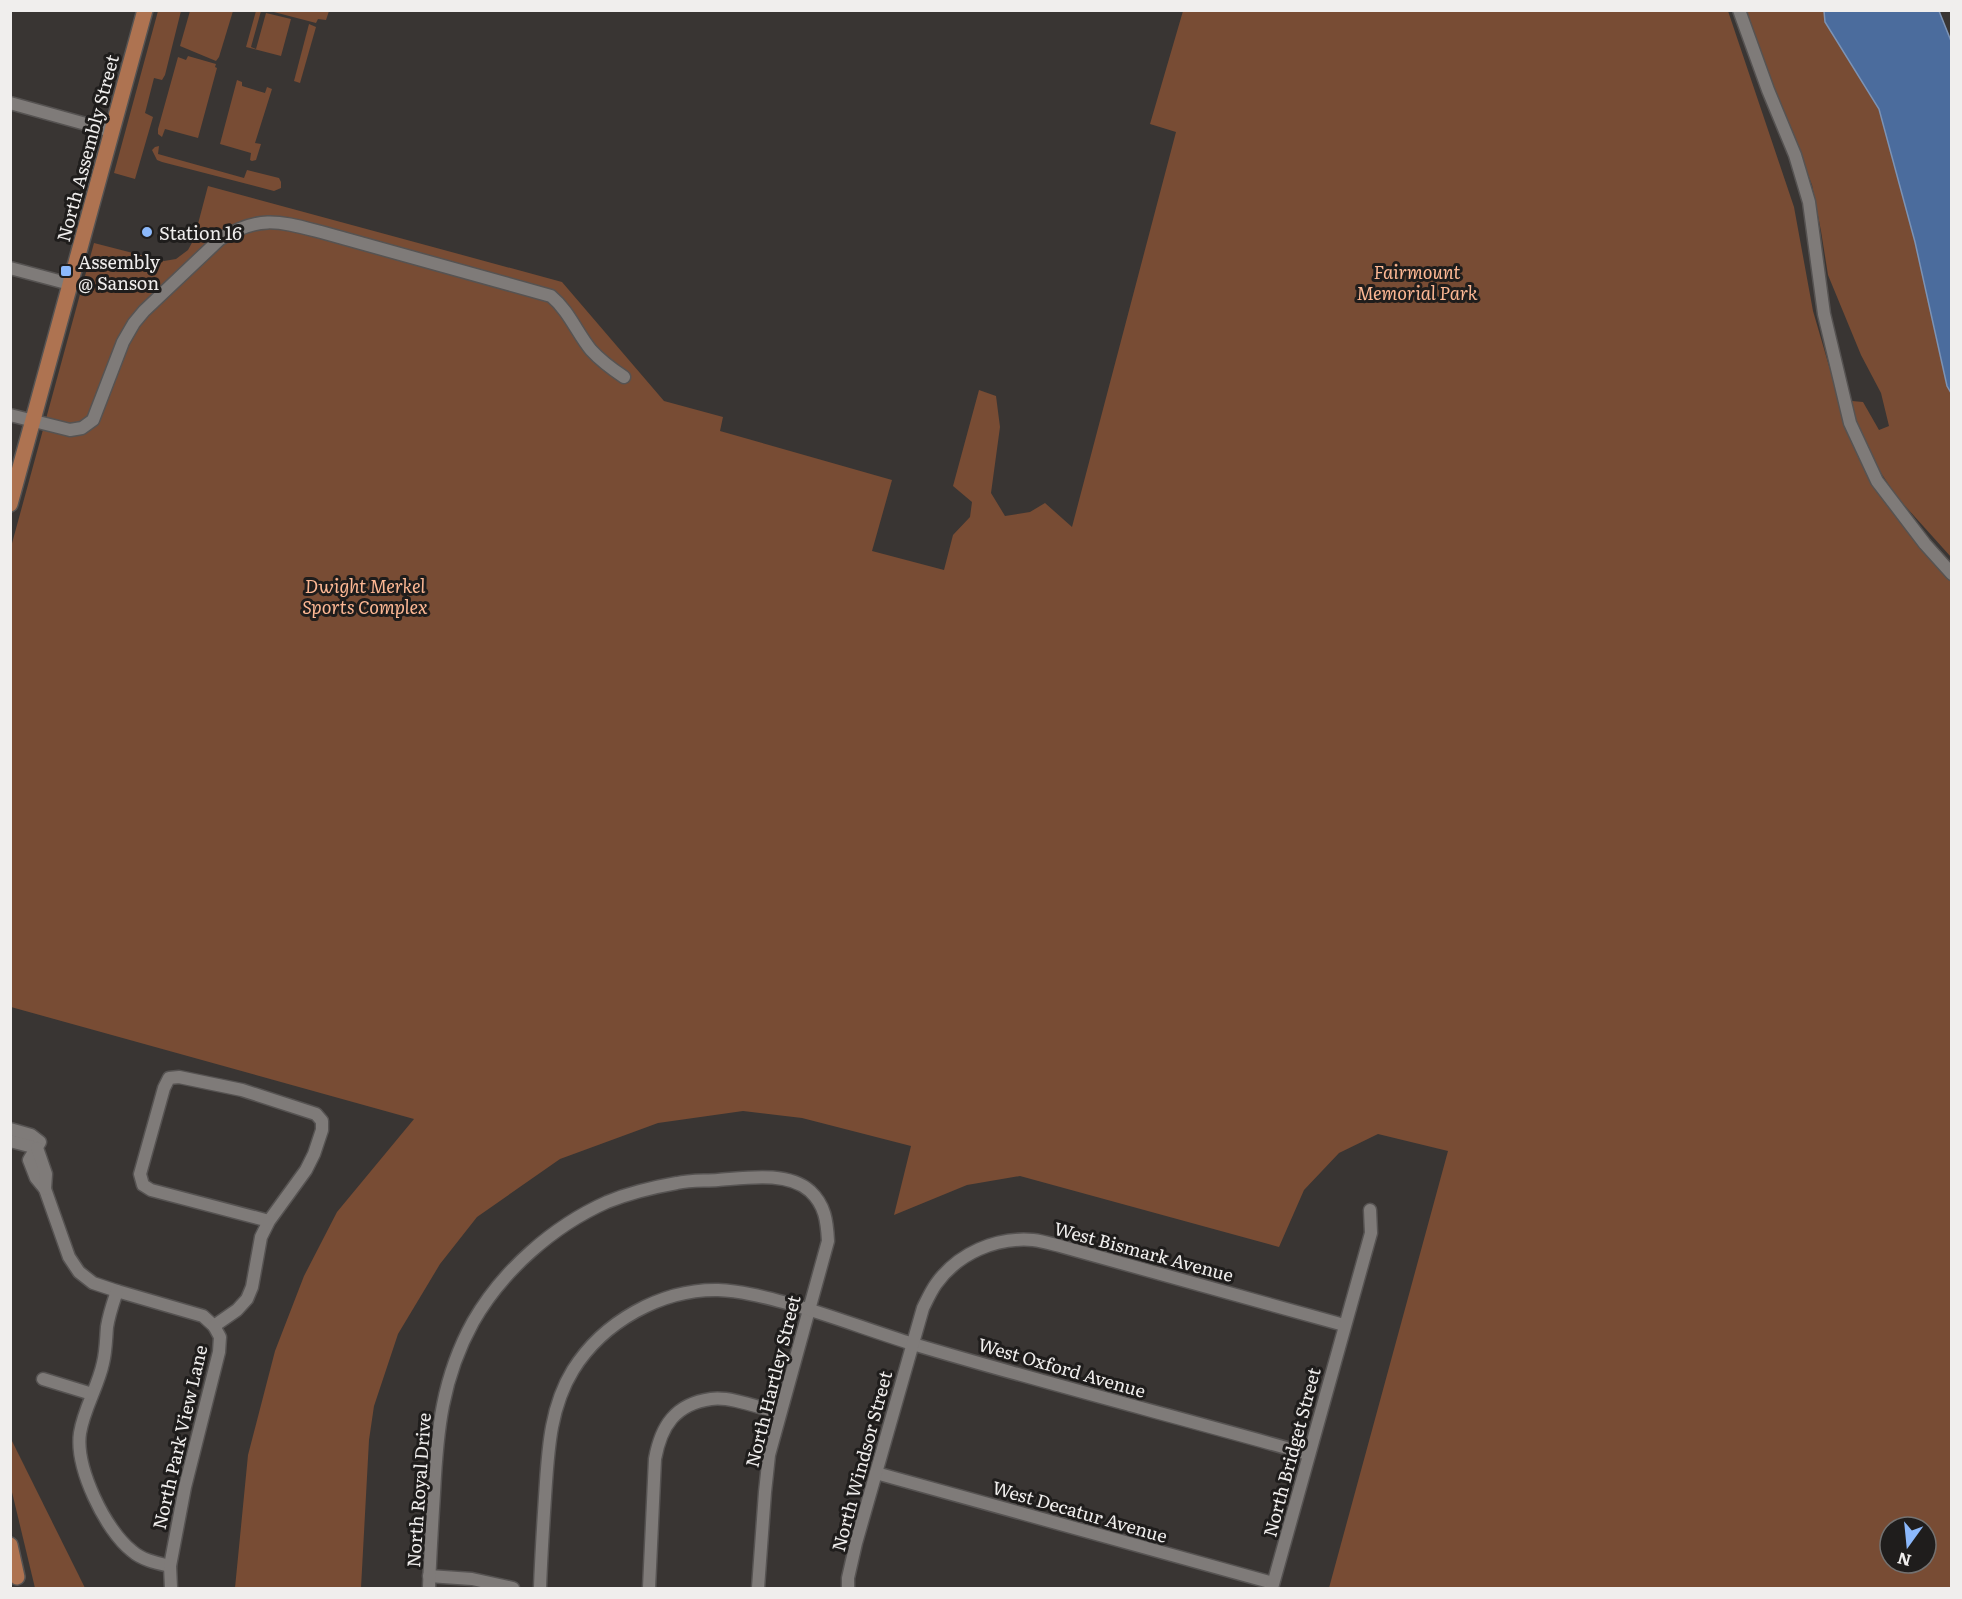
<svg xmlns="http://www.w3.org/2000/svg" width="1962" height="1599" font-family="Literata,serif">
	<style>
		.green { fill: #784c34; fill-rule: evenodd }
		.water { fill: #4b6c9d; stroke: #7c93b5; stroke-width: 1.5 }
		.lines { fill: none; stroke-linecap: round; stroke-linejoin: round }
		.minor-casing { stroke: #565352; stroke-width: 15 }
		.major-casing { stroke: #565352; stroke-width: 18 }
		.minor { stroke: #7f7b79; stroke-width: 12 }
		.major { stroke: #ae7351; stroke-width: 15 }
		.poi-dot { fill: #8cb9fc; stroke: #1f1d1c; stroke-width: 2 }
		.labels { text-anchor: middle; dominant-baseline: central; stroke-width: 6; stroke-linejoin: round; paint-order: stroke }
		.street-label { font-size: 18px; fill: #f0eeed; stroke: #1f1d1c }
		.poi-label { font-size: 18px; fill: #f0eeed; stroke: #1f1d1c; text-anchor: start }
		.park-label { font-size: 18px; font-style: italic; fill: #fdb894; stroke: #1f1d1c }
	</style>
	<rect width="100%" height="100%" fill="#393533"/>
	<g class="green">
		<path d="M158,11H181L165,75L162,80L154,78L145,113L153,117L135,179L114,173Z"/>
		<path d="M190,11H233L219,57L216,61L180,46Z"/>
		<path d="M256,11H261L251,47L256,49L266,13L291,19L281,56L246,47Z"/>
		<path d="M270,11V10L329,11L326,20L318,19L316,23Z"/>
		<path d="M1183,11H1728L1794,207L1813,311L1845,421L1873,483L1951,579V1588H1329L1448,1151L1378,1134L1339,1153L1304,1190L1279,1247L1020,1176L967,1185L894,1215L911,1146L802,1118L743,1111L658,1123L560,1159L477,1217L440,1264L398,1334L374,1406L369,1440L361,1588H235L248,1455L275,1351L304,1276L337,1212L414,1119L11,1007V547L94,243L164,261L176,259L188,250L194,239L208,186L562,282L664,401L723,417L720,431L892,480L872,551L944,570L953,535L970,517L972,502L953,486L979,390L996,396L1000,427L991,493L1005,516L1030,512L1045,503L1072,527L1176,132L1150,124ZM1890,1527H1926V1563H1890Z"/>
		<path d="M1746,11H1824L1825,22L1879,109L1915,242L1947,386L1951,393V557L1897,497L1871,458L1852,412V401L1863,402L1879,430L1889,426L1881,393L1861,355L1828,275L1821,231L1812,185L1756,41Z"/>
		<path d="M309,24L316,27L300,83L294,81Z"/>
		<path d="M188,56L216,64L215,67L217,68L198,138L165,129L162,137L158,134V129L178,57L186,60Z"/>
		<path d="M237,80L242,82V86L265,93L267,87L272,89L255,143L261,144L256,160L252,161L250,160L251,153L220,144Z"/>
		<path d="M159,146L158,154L244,178L247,170L279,178L281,182V188L274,191L162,162L157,160L152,150L155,147Z"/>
		<path d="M11,1439L85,1588H35L11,1488Z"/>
	</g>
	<path class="water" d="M1824,11H1939L1951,41V393L1947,386L1915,242L1879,109L1825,22Z"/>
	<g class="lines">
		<defs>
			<g id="minor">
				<path d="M1739,10L1768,90L1795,155L1809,202L1824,314L1850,423L1877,481L1925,544L1952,574"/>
				<path d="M10,103L111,131"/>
				<path d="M10,268L70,284"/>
				<path d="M10,415L70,430L82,428L93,420L123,342L134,323L144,311L220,239C260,215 278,221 321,232L551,296C569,311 577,333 591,350C601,361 612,369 624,377"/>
				<path d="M10,1129L31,1135L40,1142L29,1160L36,1178L45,1189L69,1257L79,1272L93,1283L117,1291L203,1316L214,1326"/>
				<path d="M10,1141L37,1148"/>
				<path d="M37,1148L46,1174L45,1189"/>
				<path d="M117,1291C113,1303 109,1314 107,1327C106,1339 106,1351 103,1363C98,1387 84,1408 80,1433C75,1467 105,1530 132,1551C142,1560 157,1563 170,1566"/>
				<path d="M43,1379L92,1394"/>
				<path d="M876,1473L1273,1583"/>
				<path d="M429,1576L472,1579L513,1588"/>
				<path d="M171,1588L170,1566L185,1487L219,1352L220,1337L214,1326L237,1310L247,1299L252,1287L261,1237L269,1221L306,1170L314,1154L322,1130V1121L316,1114L242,1090L179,1077L169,1078L164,1088L140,1174L143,1185L151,1190L269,1221"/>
				<path d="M429,1588C430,1557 432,1525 434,1493C437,1431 442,1378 473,1322C502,1271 553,1226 607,1202C629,1193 654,1187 677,1183C690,1180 704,1181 718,1180C746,1178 787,1171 810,1191C825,1205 827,1221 828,1241L769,1455L765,1492L758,1588"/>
				<path d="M540,1588C541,1558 543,1528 545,1497C548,1454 549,1409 573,1370C603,1322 661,1289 718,1290C742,1291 764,1297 787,1303C830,1315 871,1331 913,1344C1044,1383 1177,1417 1308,1454"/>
				<path d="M649,1588L655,1459C661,1426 675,1404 711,1399C730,1396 760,1408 780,1413"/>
				<path d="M848,1588V1578L856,1543L923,1308C927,1300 931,1291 936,1284C958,1253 996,1237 1033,1240C1042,1241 1052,1244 1060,1246L1344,1325"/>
				<path d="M1272,1588L1371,1233L1370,1210"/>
			</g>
			<g id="major">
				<path d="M10,504L145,10"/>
				<path d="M10,1545L17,1577"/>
			</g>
		</defs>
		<use href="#minor" class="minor-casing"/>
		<use href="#major" class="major-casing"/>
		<use href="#minor" class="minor"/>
		<use href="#major" class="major"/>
	</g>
	<g class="poi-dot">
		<circle cx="147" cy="232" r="6"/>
		<rect x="60" y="265" width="12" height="12" rx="3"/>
	</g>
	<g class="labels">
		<g class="street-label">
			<text transform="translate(87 148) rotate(-75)">North Assembly Street</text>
			<text transform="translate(1144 1251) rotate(15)">West Bismark Avenue</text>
			<text transform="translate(1062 1367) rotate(16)">West Oxford Avenue</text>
			<text transform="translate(772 1381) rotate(-76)">North Hartley Street</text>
			<text transform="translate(179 1437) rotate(-77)">North Park View Lane</text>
			<text transform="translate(1291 1452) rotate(-75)">North Bridget Street</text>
			<text transform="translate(861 1461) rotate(-75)">North Windsor Street</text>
			<text transform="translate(418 1490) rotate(-86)">North Royal Drive</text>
			<text transform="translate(1080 1511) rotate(16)">West Decatur Avenue</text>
		</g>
		<g class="poi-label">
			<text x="159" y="232">Station 16</text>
			<text x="78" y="261">Assembly<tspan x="78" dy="21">@ Sanson</tspan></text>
		</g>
		<g class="park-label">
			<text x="1417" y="271">Fairmount<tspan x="1417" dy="21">Memorial Park</tspan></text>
			<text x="365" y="585">Dwight Merkel<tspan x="365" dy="21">Sports Complex</tspan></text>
		</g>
	</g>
	<rect width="1962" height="1599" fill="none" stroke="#f0eeed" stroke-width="24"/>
	<g transform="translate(1908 1545) rotate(195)"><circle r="28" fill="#1f1d1c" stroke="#737170" stroke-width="1.5"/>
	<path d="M0-4.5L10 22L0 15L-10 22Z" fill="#8cb9fc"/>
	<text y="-9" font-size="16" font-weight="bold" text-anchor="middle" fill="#f0eeed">N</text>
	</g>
</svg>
